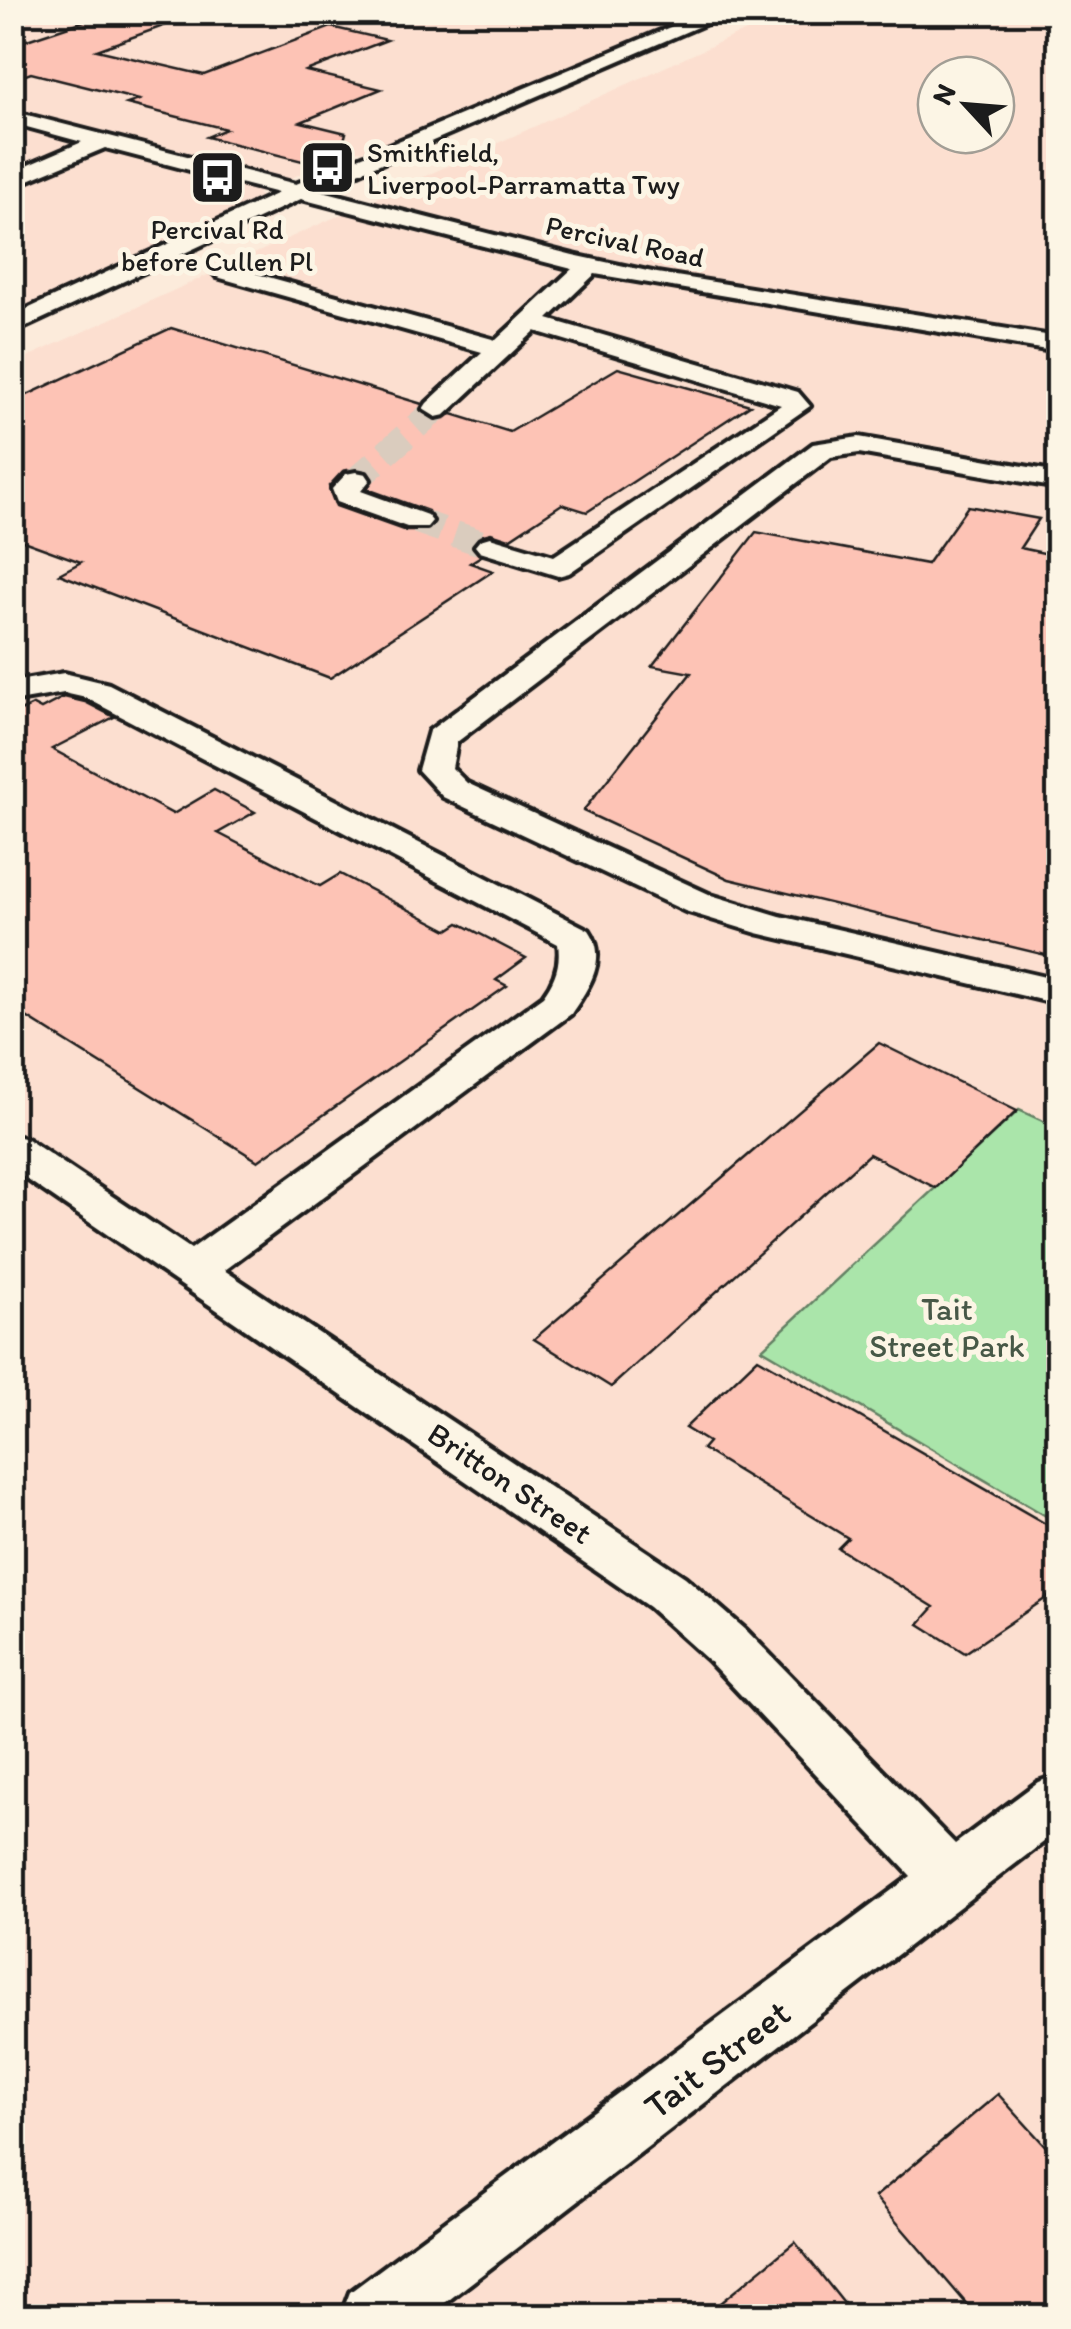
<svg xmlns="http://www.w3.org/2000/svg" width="1071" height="2329" font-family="Itim,sans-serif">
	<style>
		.built { fill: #fcdfd0; fill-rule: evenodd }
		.green { fill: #aae5aa; stroke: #638063; stroke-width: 2.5 }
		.building { fill: #fdc3b5; stroke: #1c1c1c; stroke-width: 2.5; fill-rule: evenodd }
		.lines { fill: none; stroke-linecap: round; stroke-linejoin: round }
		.minor-tunnel { stroke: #daccbe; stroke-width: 26; stroke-dasharray: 26 14; stroke-linecap: butt }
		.minor-casing { stroke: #1c1c1c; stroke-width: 8 }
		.minor { fill: #fcf5e5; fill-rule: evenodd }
		.labels { text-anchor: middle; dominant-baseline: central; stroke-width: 10; stroke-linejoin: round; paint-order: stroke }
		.far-poi-label { font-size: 28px; fill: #1c1c1c; stroke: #fcf5e5; text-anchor: start }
		.far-street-label { font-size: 28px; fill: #1c1c1c; stroke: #fcf5e5 }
		.park-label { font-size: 32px; fill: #475847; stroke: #fcf5e5 }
		.street-label { font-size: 32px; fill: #1c1c1c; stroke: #fcf5e5 }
		.near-street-label { font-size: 38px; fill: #1c1c1c; stroke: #fcf5e5 }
	</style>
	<rect width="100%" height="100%" fill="#fcebdb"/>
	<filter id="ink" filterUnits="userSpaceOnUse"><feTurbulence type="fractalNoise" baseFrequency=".01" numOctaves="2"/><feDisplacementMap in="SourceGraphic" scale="20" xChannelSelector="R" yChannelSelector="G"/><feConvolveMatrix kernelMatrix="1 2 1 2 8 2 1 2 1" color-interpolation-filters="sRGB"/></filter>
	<g filter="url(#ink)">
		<g class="built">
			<path d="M12,13H698L423,132L365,151L358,150L302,173L257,194L265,200L250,209L13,315Z"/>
			<path d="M792,13H1058V1123L1017,1111L762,1349L1058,1523V2316H13L12,364L731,37ZM936,75H996V135H936Z"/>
		</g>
		<path class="green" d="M1019,1110L1047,1123H1058V1523L762,1349Z"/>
		<g class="building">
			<path d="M111,12L166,25L97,50L204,75L331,27L387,40L306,71L381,89L301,122L346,133L338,162L326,167L207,137L226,129L127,104L139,100L31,73L12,80V45Z"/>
			<path d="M171,328L422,404L421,412L434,420L452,414L510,432L618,368L750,405L587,512L562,504L509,539L491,533L479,536L471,546L481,556L470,563L493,571L330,678L59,574L81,562L12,537V402ZM357,468L367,470L373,478L367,489L428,511L435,523L427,531H406L336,506L329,486L343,471Z"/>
			<path d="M968,506L1039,519L1020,548L1058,556V958L729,879L583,811L691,673L652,666L756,532L927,564Z"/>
			<path d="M64,697L85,702L114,717L52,749L173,814L214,790L255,812L218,833L320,886L340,874L448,930L459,923L526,958L496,980L507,986L258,1161L12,1008V715L33,705L41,709Z"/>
			<path d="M879,1043L1017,1111L936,1188L869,1154L611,1387L534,1339Z"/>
			<path d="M758,1358L1058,1531V1590L965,1653L919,1624L934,1607L838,1548L848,1538L702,1449L708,1442L685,1428Z"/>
			<path d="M998,2094L1058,2160V2304L1045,2316H977L875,2197Z"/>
			<path d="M795,2242L854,2316H704Z"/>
		</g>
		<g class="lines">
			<g class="minor-tunnel">
				<path d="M356,480L436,409"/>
				<path d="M417,521L490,546"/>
			</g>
			<defs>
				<g id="minor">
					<path d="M12,12H26L12,19Z"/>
					<path d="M706,12H732L319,190L573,255L657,273L1058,337V352L595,274L548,319L798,392L810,406L569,573L558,576L480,552L475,546L480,540L490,537L554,556L781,405L535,331L445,415L436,417L423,409L427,403L482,352L217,277L213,272L225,265L496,340L572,269L301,199L12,333V316L278,193L105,148L12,187V172L82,142L12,123V111L296,184Z"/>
					<path d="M859,437L1058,472V488L859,453L831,457L457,742L452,768L467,783L711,895L780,916L1058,980V1004L757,933L685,911L443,797L418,770L429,731L813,444Z"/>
					<path d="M356,472L366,474L370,480L361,491L427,515L432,521L427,527H407L337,502L332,489L346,474Z"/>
					<path d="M64,673L109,684L589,930C609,959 588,989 571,1014L224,1270L685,1577L746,1630L955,1844L1038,1782L1058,1775V1831L428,2316H341L350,2292L911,1876L708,1660L649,1607L12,1169V1135L27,1139L191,1249L543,996C555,980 561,964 558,944L86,698L64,693L12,702V682Z"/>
				</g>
			</defs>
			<use href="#minor" class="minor-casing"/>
			<use href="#minor" class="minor"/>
		</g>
	</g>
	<defs>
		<symbol id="bus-square" viewBox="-11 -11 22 22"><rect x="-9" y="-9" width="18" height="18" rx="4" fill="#1c1c1c" stroke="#fcf5e5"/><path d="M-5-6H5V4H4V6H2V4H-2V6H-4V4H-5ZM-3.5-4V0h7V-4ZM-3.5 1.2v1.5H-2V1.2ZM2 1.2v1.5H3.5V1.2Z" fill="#fff"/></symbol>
	</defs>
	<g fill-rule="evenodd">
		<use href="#bus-square" x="296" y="136" width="63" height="63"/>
		<use href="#bus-square" x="186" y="146" width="63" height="63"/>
	</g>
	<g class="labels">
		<g class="far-poi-label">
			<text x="367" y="152">Smithfield,<tspan x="367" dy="32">Liverpool-Parramatta Twy</tspan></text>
			<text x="217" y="229" text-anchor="middle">Percival Rd<tspan x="217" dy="32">before Cullen Pl</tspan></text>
		</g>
		<g class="far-street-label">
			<text transform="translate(625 241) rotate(12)">Percival Road</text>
		</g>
		<g class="park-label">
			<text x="947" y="1309">Tait<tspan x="947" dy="37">Street Park</tspan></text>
		</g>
		<g class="street-label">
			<text transform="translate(510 1483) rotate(34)">Britton Street</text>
		</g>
		<g class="near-street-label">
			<text transform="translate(717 2059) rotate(-37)">Tait Street</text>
		</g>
	</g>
	<rect width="1071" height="2329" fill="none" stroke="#fcf5e5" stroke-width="50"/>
	<rect x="25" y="25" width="1021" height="2279" fill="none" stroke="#1c1c1c" stroke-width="4" filter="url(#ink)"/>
	<g transform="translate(966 105) rotate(296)"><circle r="48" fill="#fcf5e5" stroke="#a29e95" stroke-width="2.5"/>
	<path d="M0-8L18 38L0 25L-18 38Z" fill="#1c1c1c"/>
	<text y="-15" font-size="28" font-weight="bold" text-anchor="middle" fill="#1c1c1c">N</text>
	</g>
</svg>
